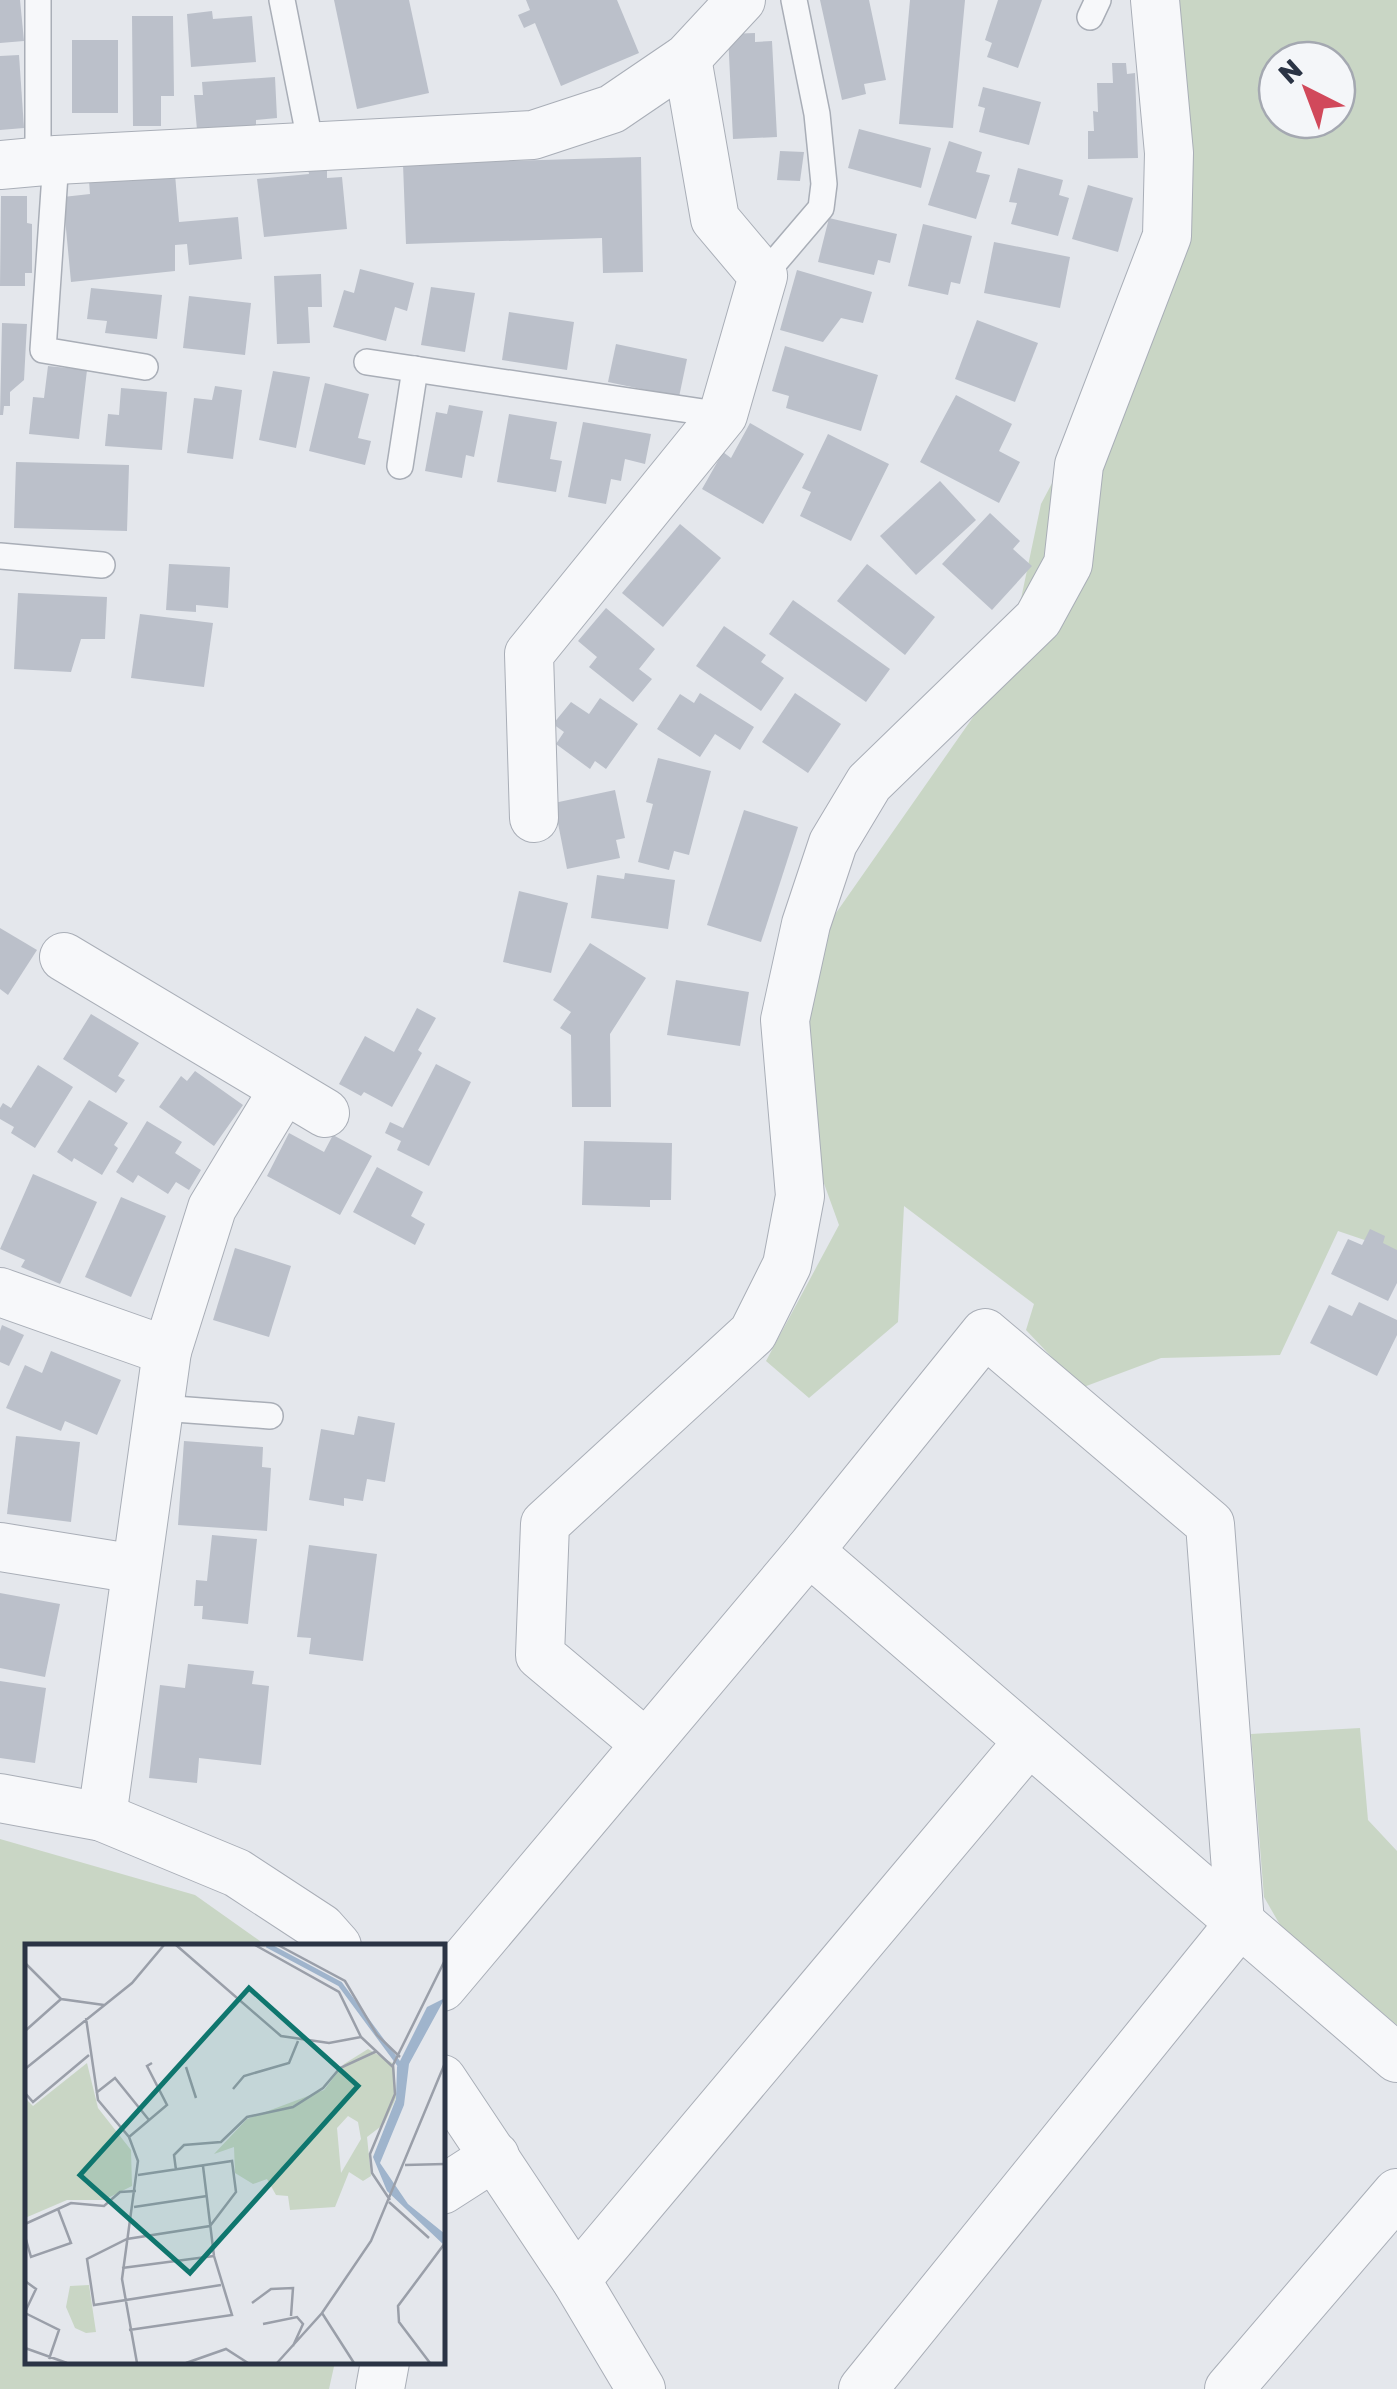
<svg xmlns="http://www.w3.org/2000/svg" width="1397" height="2389" font-family="Rubik,sans-serif">
	<style>
		.green { fill: #c9d6c5; fill-rule: evenodd }
		.building { fill: #bbc0ca }
		.lines { fill: none; stroke-linecap: round; stroke-linejoin: round }
		.lane-casing { stroke: #a9aeb7; stroke-width: 28 }
		.street-casing { stroke: #a9aeb7; stroke-width: 50 }
		.lane { stroke: #f7f8fa; stroke-width: 25 }
		.street { stroke: #f7f8fa; stroke-width: 48 }
		.inset-river { fill: none; stroke: #9fb4cc; stroke-width: 5 }
		.inset-road { fill: none; stroke: #9a9fa9; stroke-width: 2.5 }
		.view { fill: #0f766e; fill-opacity: 0.15; stroke: #0f766e; stroke-width: 5 }
		.inset-edge { fill: none; stroke: #2b3445; stroke-width: 5 }
	</style>
	<rect width="100%" height="100%" fill="#e4e7ec"/>
	<g class="green">
		<path d="M1162,0H1397V1251L1338,1231L1280,1355L1161,1358L1081,1388L1026,1330L1034,1304L904,1206L898,1322L809,1398L766,1361L839,1225L788,1084L822,933L1006,670L1041,504L1182,237ZM1277,60H1337V120H1277Z"/>
		<path d="M1360,1728L1368,1820L1397,1851V2025L1283,1930L1264,1897L1251,1734Z"/>
		<path d="M0,1839L195,1895L267,1946H28V2362H335L329,2389H0Z"/>
	</g>
	<g class="building">
		<path d="M0,0H20L24,41L0,43Z"/>
		<path d="M334,0H409L429,93L357,109Z"/>
		<path d="M526,0H617L639,53L561,86L535,23L524,28L518,15L530,10Z"/>
		<path d="M820,0H869L886,80L864,84L866,94L842,100Z"/>
		<path d="M910,0H965L953,128L899,124Z"/>
		<path d="M998,0H1042L1018,68L987,57L992,43L985,40Z"/>
		<path d="M212,11L213,19L252,16L256,62L191,67L187,14Z"/>
		<path d="M132,16H173L174,96H161V126H133Z"/>
		<path d="M755,33V42L772,41L777,137L733,139L728,34Z"/>
		<rect x="72" y="40" width="46" height="73"/>
		<path d="M19,55L24,128L0,130V56Z"/>
		<path d="M1112,63H1126L1127,74L1135,73L1138,158L1088,159V131H1094L1093,111L1098,112L1097,83H1113Z"/>
		<path d="M275,77L277,118L256,120V126L197,130L194,95H203L202,82Z"/>
		<path d="M983,87L1041,102L1029,145L979,132L985,108L978,106Z"/>
		<path d="M859,129L931,148L921,188L848,168Z"/>
		<path d="M949,141L982,152L976,172L990,175L976,219L928,205Z"/>
		<path d="M780,151L804,152L800,181L777,180Z"/>
		<path d="M641,157L643,272L603,273L602,238L406,244L403,164Z"/>
		<path d="M327,166V178L342,177L347,229L264,237L257,179L309,174L308,168Z"/>
		<path d="M1018,168L1063,180L1059,195L1069,198L1058,236L1011,224L1017,203L1009,202Z"/>
		<path d="M175,174L179,222L238,217L242,259L189,265L187,244L175,245V271L71,282L63,197L90,194L89,181Z"/>
		<path d="M1088,185L1133,198L1118,252L1072,239Z"/>
		<path d="M1,196H27V223L32,224V273H25V286H0Z"/>
		<path d="M829,218L897,234L890,263L878,260L874,275L818,262Z"/>
		<path d="M923,224L972,236L960,284L951,282L948,295L908,286Z"/>
		<path d="M994,242L1070,257L1060,308L984,293Z"/>
		<path d="M360,269L414,283L407,311L395,307L386,341L333,327L344,290L354,293Z"/>
		<path d="M797,270L872,292L863,323L841,318L823,342L780,330Z"/>
		<path d="M321,274L322,307H308L310,343L277,344L274,276Z"/>
		<path d="M431,287L475,293L465,352L421,345Z"/>
		<path d="M91,288L162,295L157,339L105,333L107,321L87,319Z"/>
		<path d="M189,296L251,303L245,355L183,348Z"/>
		<path d="M509,312L574,322L567,370L502,360Z"/>
		<path d="M977,320L1038,343L1015,402L955,379Z"/>
		<path d="M2,323L27,324L24,380L10,392V406H4L3,415H0Z"/>
		<path d="M616,344L687,359L679,397L608,382Z"/>
		<path d="M785,346L878,375L861,431L786,408L789,396L772,391Z"/>
		<path d="M48,366L87,370L79,439L29,434L33,397L44,398Z"/>
		<path d="M273,371L310,377L296,448L259,440Z"/>
		<path d="M325,383L369,394L358,438L371,441L365,465L309,451Z"/>
		<path d="M215,386L242,390L233,459L187,453L194,398L212,400Z"/>
		<path d="M121,388L167,392L162,450L105,446L108,414L119,415Z"/>
		<path d="M956,395L1012,424L999,451L1020,462L999,503L920,462Z"/>
		<path d="M449,405L483,411L474,457L466,455L462,478L425,471L436,412L447,414Z"/>
		<path d="M509,414L557,422L550,459L562,461L556,492L497,482Z"/>
		<path d="M583,422L651,434L645,464L625,459L621,481L611,479L606,504L568,497Z"/>
		<path d="M750,423L804,454L763,524L702,489L723,452L731,458Z"/>
		<path d="M828,434L889,464L851,541L800,516L811,492L802,488Z"/>
		<path d="M16,462L129,465L127,531L14,528Z"/>
		<path d="M940,481L976,520L916,575L880,536Z"/>
		<path d="M990,513L1020,541L1013,549L1032,566L992,610L942,564Z"/>
		<path d="M680,524L721,558L663,627L622,593Z"/>
		<path d="M169,564L230,567L228,608L196,605V612L166,610Z"/>
		<path d="M867,564L935,617L905,655L837,601Z"/>
		<path d="M18,593L107,597L105,639H81L71,672L14,669Z"/>
		<path d="M793,600L890,669L866,702L769,634Z"/>
		<path d="M606,608L655,649L639,669L652,679L633,702L589,667L597,657L578,641Z"/>
		<path d="M140,614L213,623L204,687L131,678Z"/>
		<path d="M724,626L766,655L761,662L784,678L761,711L696,666Z"/>
		<path d="M700,693L754,727L740,750L715,734L700,757L657,729L680,694L694,703Z"/>
		<path d="M795,693L841,724L808,773L762,742Z"/>
		<path d="M600,698L638,724L606,769L595,761L590,769L556,744L564,732L553,724L571,702L589,714Z"/>
		<path d="M658,758L711,771L689,855L674,851L669,870L638,862L653,804L646,802Z"/>
		<path d="M615,790L625,838L616,840L620,858L567,869L554,803Z"/>
		<path d="M744,810L798,827L761,942L707,925Z"/>
		<path d="M625,873L675,880L668,929L591,918L597,875L624,879Z"/>
		<path d="M519,891L568,903L551,973L503,962Z"/>
		<path d="M0,928L37,950L8,995L0,989Z"/>
		<path d="M590,943L646,978L610,1034L611,1107H572L571,1035L560,1028L571,1012L553,1000Z"/>
		<path d="M676,980L749,992L740,1046L667,1035Z"/>
		<path d="M417,1008L436,1018L418,1050L422,1053L392,1107L364,1092L361,1096L339,1084L365,1036L394,1052Z"/>
		<path d="M91,1014L139,1043L118,1076L125,1080L116,1093L63,1059Z"/>
		<path d="M436,1064L471,1082L429,1166L397,1150L401,1141L385,1133L390,1122L403,1128Z"/>
		<path d="M38,1065L73,1087L35,1148L11,1133L14,1127L0,1119V1108L3,1103L11,1108Z"/>
		<path d="M195,1071L243,1105L214,1146L159,1107L181,1076L187,1081Z"/>
		<path d="M89,1100L128,1123L114,1145L118,1148L102,1175L74,1158L72,1162L57,1152Z"/>
		<path d="M147,1121L182,1142L175,1153L201,1170L189,1190L176,1182L168,1194L138,1175L133,1183L116,1172Z"/>
		<path d="M289,1133L324,1152L333,1135L372,1156L340,1215L267,1176Z"/>
		<path d="M584,1141L672,1143L671,1200H650V1207L582,1205Z"/>
		<path d="M377,1167L423,1192L411,1216L425,1224L415,1245L353,1212Z"/>
		<path d="M33,1174L97,1202L60,1284L21,1267L25,1260L0,1249Z"/>
		<path d="M121,1197L166,1216L131,1297L85,1277Z"/>
		<path d="M1370,1229L1385,1236L1383,1243L1397,1250V1283L1388,1301L1331,1274L1348,1239L1362,1245Z"/>
		<path d="M235,1248L291,1266L269,1337L213,1320Z"/>
		<path d="M1359,1302L1397,1320V1335L1377,1376L1310,1343L1329,1305L1352,1316Z"/>
		<path d="M2,1325L24,1335L9,1366L0,1362V1331Z"/>
		<path d="M51,1351L121,1380L97,1435L65,1421L61,1431L6,1408L25,1365L42,1373Z"/>
		<path d="M358,1416L395,1423L385,1482L367,1479L363,1501L344,1498V1506L309,1500L321,1429L354,1435Z"/>
		<path d="M16,1436L80,1442L71,1522L7,1514Z"/>
		<path d="M184,1441L263,1447L262,1467L271,1468L267,1531L178,1525Z"/>
		<path d="M212,1535L257,1539L248,1624L202,1619L203,1606H194L196,1580L207,1581Z"/>
		<path d="M309,1545L377,1554L363,1661L309,1654L311,1638L297,1637Z"/>
		<path d="M0,1593L60,1604L45,1677L0,1668Z"/>
		<path d="M188,1664L254,1671L252,1684L269,1686L261,1765L199,1758L197,1783L149,1778L160,1685L185,1688Z"/>
		<path d="M0,1681L46,1688L35,1763L0,1758Z"/>
	</g>
	<g class="lines">
		<defs>
			<g id="lane">
				<path d="M282,0L311,146"/>
				<path d="M1090,17L1098,0"/>
				<path d="M56,160L43,350L145,367"/>
				<path d="M38,163V0"/>
				<path d="M763,276L821,208L824,184L817,114L794,0"/>
				<path d="M367,362L723,415"/>
				<path d="M400,466L415,369"/>
				<path d="M0,556L102,565"/>
				<path d="M161,1408L270,1416"/>
			</g>
			<g id="street">
				<path d="M0,165L56,160L533,135L612,109L687,58L741,0"/>
				<path d="M534,818L529,654L723,415L763,276L715,219L687,58"/>
				<path d="M64,957L325,1113"/>
				<path d="M0,1292L167,1351L102,1817"/>
				<path d="M167,1351L212,1208L284,1089"/>
				<path d="M0,1547L136,1569"/>
				<path d="M809,1551L1397,2058"/>
				<path d="M646,1744L540,1655L545,1524L753,1333L787,1265L800,1196L785,1020L806,924L833,843L869,783L1038,619L1068,564L1079,465L1167,236L1169,153L1155,0"/>
				<path d="M0,1798L102,1817L237,1873L321,1928L337,1946"/>
				<path d="M442,1987L809,1551L985,1333L1210,1524L1240,1923L863,2389"/>
				<path d="M442,2079L576,2280L641,2389"/>
				<path d="M442,2190L495,2156"/>
				<path d="M576,2280L1029,1741"/>
				<path d="M380,2389L385,2362"/>
				<path d="M1229,2389L1397,2193"/>
			</g>
		</defs>
		<use href="#lane" class="lane-casing"/>
		<use href="#street" class="street-casing"/>
		<use href="#lane" class="lane"/>
		<use href="#street" class="street"/>
	</g>
	<g transform="translate(25 1944)">
		<rect width="420" height="420" fill="#e4e7ec"/>
		<path d="M343,105L369,120L371,154L359,180L342,193L346,232L338,237L324,228L310,263L265,266L263,252L251,251L242,235L228,240L210,229L209,203L189,210L222,175L299,146L319,120ZM323,172L333,178L336,195L316,229L312,184ZM62,119L73,164L106,206L107,242L79,256H42L0,274V154L8,162ZM64,341L71,388L61,389L50,384L41,363L45,342Z" fill="#c9d6c5" fill-rule="evenodd"/>
		<path d="M420,54L384,120L379,161L355,219L383,260L420,290V302L362,247L348,213L371,155L372,123L402,63Z" fill="#9fb4cc"/>
		<path class="inset-river" d="M242,1L315,40L377,124"/>
		<path class="inset-road" d="M151,1L256,92L304,99L336,93M230,1L314,48L336,93L368,123M253,1L320,37L352,91L375,113M0,19L36,55L79,61M61,74L73,156L104,193L113,217L97,335L112,419M0,87L36,55M161,123L171,154M0,125L107,39L139,1M208,145L219,132L264,119L273,97M0,149L8,158L64,111M71,149L90,134L124,176M104,193L142,161L122,122L127,119M380,221L420,220M151,226L149,211L159,201L196,198L222,173L268,163L298,144L315,124L352,107M113,231L207,217L211,248L185,282L102,295L62,315L69,361L196,341M365,256L347,229L345,210L370,150L368,121L420,16M364,258L404,294M109,263L182,252M0,280L46,259L79,262L95,248L111,247M0,292L6,313L46,299L33,265M97,324L189,312M0,337L11,345L0,368M227,359L246,345L268,344L266,372M0,369L34,386L24,415M297,369L329,419M238,380L272,373L278,380L268,402M104,386L207,371L189,312L178,222M0,404L42,419M161,419L201,405L223,419M252,419L297,369L346,297L420,119M405,419L374,378L373,362L420,299"/>
		<path class="view" d="M224,44L333,142L165,329L55,231Z"/>
		<rect width="420" height="420" class="inset-edge"/>
	</g>
	<g transform="translate(1307 90) rotate(318)"><circle r="48" fill="#f4f6f9" stroke="#a4a8b1" stroke-width="2.5"/>
	<path d="M0-8L18 38L0 25L-18 38Z" fill="#d1495b"/>
	<text y="-15" font-size="28" font-weight="bold" text-anchor="middle" fill="#2b3445">N</text>
	</g>
</svg>
